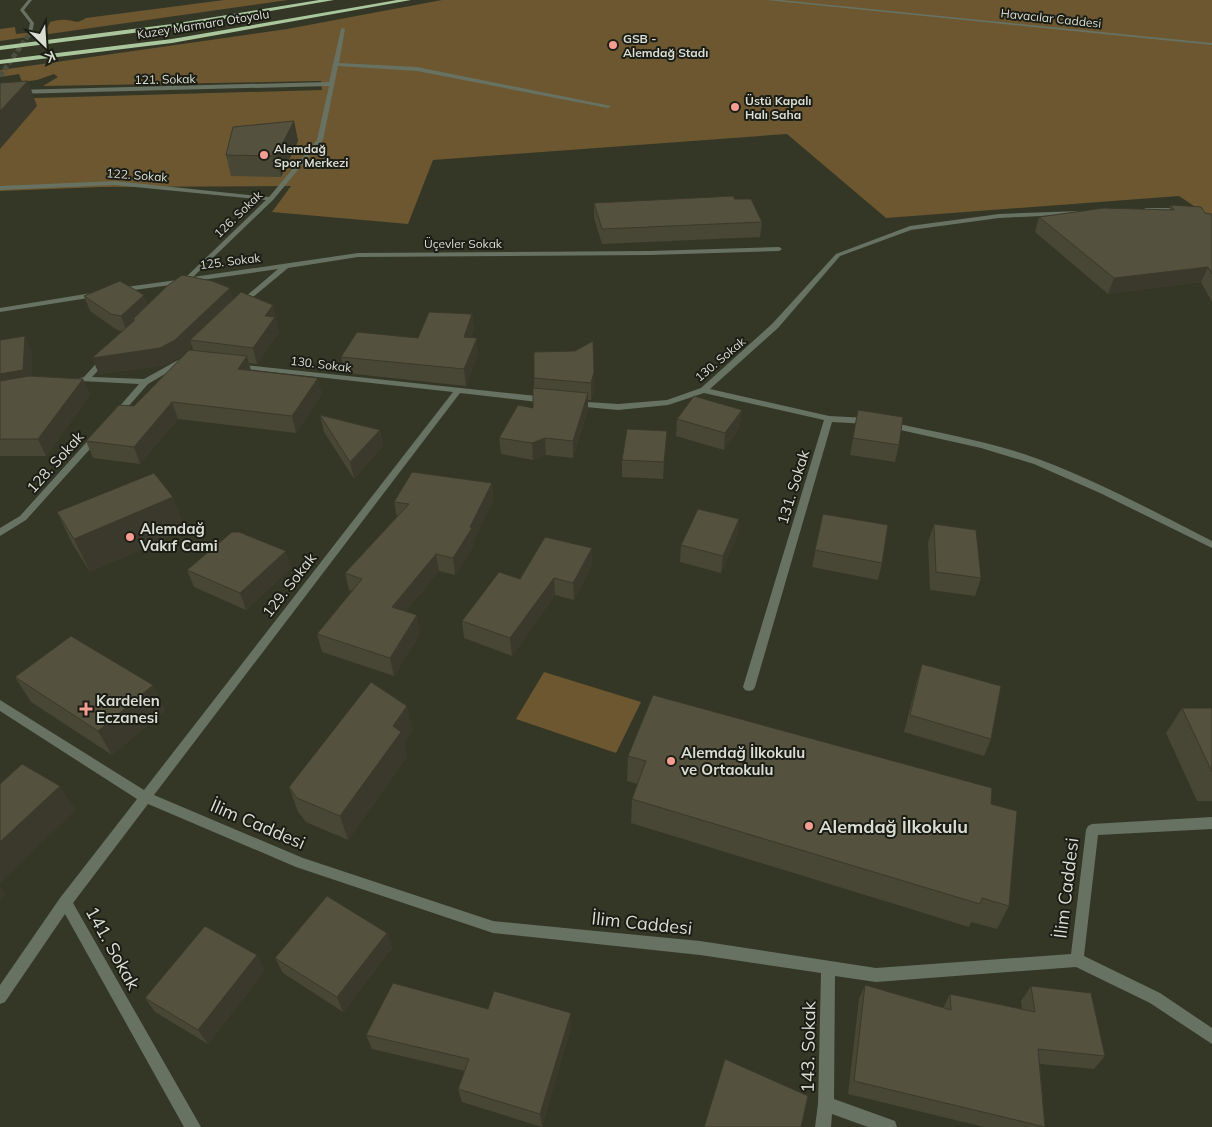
<svg xmlns="http://www.w3.org/2000/svg" width="1212" height="1127" font-family="Mulish,sans-serif">
	<style>
		.green { fill: #6c5731 }
		.lines { fill: none; stroke-linecap: round; stroke-linejoin: round }
		.street-tunnel { stroke: #4d5040; stroke-width: 5; stroke-dasharray: 5 2.5; stroke-linecap: butt }
		.street { fill: #677262; fill-rule: evenodd }
		.highway { fill: #a9c69c; fill-rule: evenodd }
		.wall { fill: #484635 }
		.shaded-wall { fill: #3b392b }
		.building { fill: #54513e; stroke: #3b392b }
		.poi-dot { fill: #f59c93; stroke: #1c1e16; stroke-width: 2 }
		.labels { text-anchor: middle; dominant-baseline: central; stroke-width: 4; stroke-linejoin: round; paint-order: stroke }
		.far-street-label { font-size: 12px; fill: #daddd2; stroke: #1c1e16 }
		.far-poi-label { font-size: 12px; font-weight: bold; fill: #daddd2; stroke: #1c1e16; text-anchor: start }
		.street-label { font-size: 15px; fill: #daddd2; stroke: #1c1e16 }
		.poi-label { font-size: 15px; font-weight: bold; fill: #daddd2; stroke: #1c1e16; text-anchor: start }
		.near-street-label { font-size: 18px; fill: #daddd2; stroke: #1c1e16 }
		.near-poi-label { font-size: 18px; font-weight: bold; fill: #daddd2; stroke: #1c1e16; text-anchor: start }
	</style>
	<rect width="100%" height="100%" fill="#343726"/>
	<g class="green">
		<path d="M224,0H288L0,41V29L15,27L16,34L46,31L50,22C55,21 61,19 67,20C75,21 78,24 86,18Z"/>
		<path d="M442,0H1212V218L1179,196L886,218L787,134L433,160L408,224L272,212L291,186L103,187L0,191V99L322,90L321,81L43,86L58,77L54,74L37,80L22,82L19,74L0,77V70L287,29Z"/>
		<path d="M544,672L641,702L616,753L516,719Z"/>
	</g>
	<g class="lines">
		<path class="street-tunnel" d="M0,76L30,33"/>
		<g class="street">
			<path d="M28,0H32L24,10L34,23L32,33L30,34L28,33L30,23L20,10Z"/>
			<path d="M766,0H781L1212,43V45Z"/>
			<path d="M343,28L345,29L339,63L417,67L611,106L608,108L417,71L338,66L323,140L273,200L193,277L358,253L650,251L779,247L782,249L779,251L650,255L358,257L288,268L241,307H238V303L278,269L188,282L181,287H178V284L119,292L115,290L119,288L184,279L266,200L115,185L0,190V186L115,181L269,197L317,140L329,86L14,94L0,92V88L14,90L329,82L341,29Z"/>
			<path d="M1146,208H1181L1184,210L1181,212L1144,211V209Z"/>
			<path d="M1079,211L1081,212V214L999,218L911,230L840,256L778,328L710,389L829,416L868,418L872,421L868,424L832,422L755,687L753,690L749,691L745,690L743,687L824,420L704,393L668,405L618,410L575,406L571,403L572,401L618,404L667,400L701,388L772,324L836,254L910,226L999,214Z"/>
			<path d="M98,292H101V296L0,312V308Z"/>
			<path d="M103,356H106L110,358L92,377L144,379L180,359H186L187,361L148,384L119,417L116,418L112,415L139,384L81,381L77,379L84,377Z"/>
			<path d="M234,364L546,397L550,400L546,403L460,393L154,795L303,858L493,921L700,941L876,968L1071,954L1086,830L1088,826L1092,824L1212,817V829L1098,835L1084,956L1160,993L1212,1028V1044L1150,1003L1076,967L876,982L835,976L834,1099L895,1121L897,1127H868L832,1114L831,1127H815L818,1104L821,973L700,955L493,933L296,867L148,804L73,903L201,1127H184L65,914L5,1002L0,1004V985L60,898L137,799L0,711V700L144,790L453,392L237,368H234Z"/>
			<path d="M890,422C935,432 981,440 1024,454C1089,476 1151,510 1212,541V548L1100,493L1034,464L981,448L887,427L886,425L887,423Z"/>
			<path d="M96,434L100,437L99,439L26,520L0,536V528L20,516L93,435Z"/>
		</g>
		<g class="highway">
			<path d="M319,0H334L172,28L0,50V46L172,24Z"/>
			<path d="M397,0H411L172,43L0,64V60L172,39Z"/>
		</g>
	</g>
	<g class="wall">
		<path d="M294,121L298,141L281,177L231,176L226,155Z"/>
		<path d="M734,199L762,222L760,237L602,244L594,218V203Z"/>
		<path d="M1171,205L1205,213L1212,216V302L1201,282L1108,294L1035,232L1039,217L1169,210Z"/>
		<path d="M144,295L147,305L233,300L273,305L279,333L257,364L249,363L251,370L322,394L296,433L178,419L140,464L93,458L86,441L134,406L193,350L192,346L181,356L166,365L99,374L122,331L117,330L90,311L84,296Z"/>
		<path d="M472,314L474,330L471,337L478,354L466,386L345,373L341,357L418,338Z"/>
		<path d="M0,340L32,352L31,376L83,379L90,395L46,456H0Z"/>
		<path d="M575,351L595,389L591,400H588V409L573,458L546,455L533,460L501,454L499,438L533,408L534,388V378Z"/>
		<path d="M858,410L899,445L895,462L850,455Z"/>
		<path d="M320,415L380,430L383,446L354,479L324,432Z"/>
		<path d="M677,419L740,426L724,450L676,436Z"/>
		<path d="M667,431L663,479L622,477V460Z"/>
		<path d="M492,483L493,500L473,542L474,545L455,575L439,571L406,611L420,633L394,676L322,652L317,634L352,591L349,590L345,573L397,517L394,502Z"/>
		<path d="M173,497L185,530L90,572L73,545L57,512Z"/>
		<path d="M823,514L882,563L878,580L812,567Z"/>
		<path d="M739,519L737,536L721,573L680,562L681,545Z"/>
		<path d="M934,524L981,578L975,596L930,590L928,542Z"/>
		<path d="M592,548V565L574,600L555,595L512,656L464,638L462,621L520,579Z"/>
		<path d="M291,568L246,610L194,587L187,570Z"/>
		<path d="M922,664L991,739L984,756L904,732L917,681Z"/>
		<path d="M15,677L153,685L165,710L112,755L31,702Z"/>
		<path d="M1182,708H1212V801H1197L1166,733Z"/>
		<path d="M413,731L404,743L407,757L348,840L306,822L298,812L289,787Z"/>
		<path d="M628,756L991,804L1009,906L997,929L971,922L969,927L631,823L632,799L638,784L627,781Z"/>
		<path d="M387,933L392,948L343,1012L283,973L275,958Z"/>
		<path d="M265,970L208,1044L155,1012L145,998Z"/>
		<path d="M865,985L943,1008L950,994L1022,1009L1021,1001L1031,986L1105,1056L1094,1069L1040,1064L1045,1127H984L848,1094L859,999Z"/>
		<path d="M488,1009L571,1027L542,1127L462,1102L458,1089L465,1071L372,1049L366,1035Z"/>
	</g>
	<g class="shaded-wall">
		<path d="M28,81L37,106L0,149V111Z"/>
		<path d="M294,121L298,141L281,177L276,156Z"/>
		<path d="M1208,267L1201,282L1108,294L1114,278Z"/>
		<path d="M230,288L235,304L190,340L192,346L181,356L166,365L99,374L92,358Z"/>
		<path d="M144,295L149,311L135,320L133,319L135,325L127,332L121,316Z"/>
		<path d="M273,305L279,333L257,364L253,348L265,316Z"/>
		<path d="M472,314L474,330L466,353L464,337Z"/>
		<path d="M25,336L32,352L30,386L0,392V374Z"/>
		<path d="M477,338L478,354L466,386L464,369Z"/>
		<path d="M247,356L251,373L238,369Z"/>
		<path d="M594,372L595,389L591,400V383Z"/>
		<path d="M318,378L322,394L296,433L292,416Z"/>
		<path d="M83,379L90,395L46,456L38,439Z"/>
		<path d="M588,393V409L573,458V441Z"/>
		<path d="M172,402L178,419L140,464L134,447Z"/>
		<path d="M742,410L740,426L724,450L725,433Z"/>
		<path d="M380,430L383,446L354,479L350,462Z"/>
		<path d="M667,431L666,448L663,479L664,462Z"/>
		<path d="M545,438L546,455L533,460L532,443Z"/>
		<path d="M492,483L493,500L473,542L474,545L455,575L453,558L470,527Z"/>
		<path d="M173,497L185,530L90,572L74,539Z"/>
		<path d="M739,519L737,536L721,573L723,556Z"/>
		<path d="M592,548V565L574,600L573,583Z"/>
		<path d="M286,551L291,568L246,610L240,593Z"/>
		<path d="M436,554L439,571L396,624L392,607Z"/>
		<path d="M554,578L555,595L512,656L510,638Z"/>
		<path d="M417,615L420,633L394,676L390,658Z"/>
		<path d="M153,685L165,710L112,755L98,731Z"/>
		<path d="M407,706L413,731L404,743L407,757L348,840L340,816L393,726Z"/>
		<path d="M60,786L76,810L0,883V842Z"/>
		<path d="M0,887L6,894L0,901Z"/>
		<path d="M387,933L392,948L343,1012L337,997Z"/>
		<path d="M257,955L265,970L208,1044L198,1030Z"/>
		<path d="M571,1013V1027L542,1127L540,1114Z"/>
	</g>
	<g class="building">
		<path d="M28,81L0,111V83Z"/>
		<path d="M294,121L276,156L226,155L233,127Z"/>
		<path d="M734,196V199H751L762,222L602,229L594,203Z"/>
		<path d="M1171,205L1201,207L1205,213L1211,214L1212,216V274L1208,267L1114,278L1039,217L1104,208L1174,210Z"/>
		<path d="M182,275L212,281L230,288L175,340L160,348L92,358L135,320L133,319L167,286Z"/>
		<path d="M120,281L144,295L121,316L111,314L84,296Z"/>
		<path d="M241,292L273,305L265,316L275,317L253,348L190,340Z"/>
		<path d="M429,312L472,314L464,337L477,338L464,369L341,357L357,332L418,338Z"/>
		<path d="M25,336L23,370L0,374V340Z"/>
		<path d="M593,341L594,372L591,383L534,378V352L575,351Z"/>
		<path d="M189,350L247,356L238,369L318,378L292,416L172,402L134,447L86,441L119,405L134,406Z"/>
		<path d="M29,376L83,379L38,439H0V381Z"/>
		<path d="M533,388L588,393L573,441L545,438L532,443L499,438L518,405L533,408Z"/>
		<path d="M694,396L742,410L725,433L677,419Z"/>
		<path d="M858,410L903,417L899,445L853,438Z"/>
		<path d="M320,415L380,430L350,462Z"/>
		<path d="M627,429L667,431L664,462L622,460Z"/>
		<path d="M412,472L492,483L470,527L472,528L453,558L436,554L392,607L417,615L390,658L317,634L362,579L345,573L409,504L394,502Z"/>
		<path d="M154,473L173,497L74,539L57,512Z"/>
		<path d="M698,509L739,519L723,556L681,545Z"/>
		<path d="M823,514L888,525L882,563L815,550Z"/>
		<path d="M934,524L976,530L981,578L936,572Z"/>
		<path d="M232,532H239L286,551L240,593L187,570Z"/>
		<path d="M545,537L592,548L573,583L554,578L510,638L462,621L499,572L520,579Z"/>
		<path d="M71,636L153,685L98,731L15,677Z"/>
		<path d="M922,664L1001,686L991,739L910,715Z"/>
		<path d="M371,682L407,706L393,726L401,732L340,816L297,798L289,787Z"/>
		<path d="M653,695L992,788L991,804L1017,811L1009,906L982,898L980,904L632,799L646,761L628,756Z"/>
		<path d="M1182,708H1212V772Z"/>
		<path d="M22,764L60,786L0,842V784Z"/>
		<path d="M327,896L387,933L337,997L275,958Z"/>
		<path d="M205,926L257,955L198,1030L145,998Z"/>
		<path d="M393,983L488,1009L494,991L571,1013L540,1114L458,1089L469,1059L366,1035Z"/>
		<path d="M865,985L951,1010L950,994L1035,1012L1031,986L1091,993L1105,1056L1038,1049L1045,1127L854,1081Z"/>
		<path d="M725,1059L808,1096L801,1127H704Z"/>
	</g>
	<g class="poi-dot">
		<circle cx="613" cy="45" r="5"/>
		<circle cx="735" cy="107" r="5"/>
		<circle cx="264" cy="155" r="5"/>
		<circle cx="130" cy="537" r="5"/>
		<path d="M83.5 701.5h5v5h5v5h-5v5h-5v-5h-5v-5h5z"/>
		<circle cx="671" cy="761" r="5"/>
		<circle cx="809" cy="826" r="5"/>
	</g>
	<g class="labels">
		<g class="far-street-label">
			<text transform="translate(1051 18) rotate(6)">Havacılar Caddesi</text>
			<text transform="translate(203 24) rotate(-9)">Kuzey Marmara Otoyolu</text>
			<text transform="translate(165 79) rotate(-1)">121. Sokak</text>
			<text transform="translate(137 175) rotate(4)">122. Sokak</text>
			<text transform="translate(238 214) rotate(-44)">126. Sokak</text>
			<text x="463" y="243">Üçevler Sokak</text>
			<text transform="translate(230 261) rotate(-7)">125. Sokak</text>
			<text transform="translate(720 359) rotate(-40)">130. Sokak</text>
			<text transform="translate(321 364) rotate(7)">130. Sokak</text>
		</g>
		<g class="far-poi-label">
			<text x="623" y="38">GSB -<tspan x="623" dy="14">Alemdağ Stadı</tspan></text>
			<text x="745" y="100">Üstü Kapalı<tspan x="745" dy="14">Halı Saha</tspan></text>
			<text x="274" y="148">Alemdağ<tspan x="274" dy="14">Spor Merkezi</tspan></text>
		</g>
		<g class="street-label">
			<text transform="translate(55 462) rotate(-48)">128. Sokak</text>
			<text transform="translate(793 487) rotate(-73)">131. Sokak</text>
			<text transform="translate(289 585) rotate(-52)">129. Sokak</text>
		</g>
		<g class="poi-label">
			<text x="140" y="528">Alemdağ<tspan x="140" dy="17">Vakıf Cami</tspan></text>
			<text x="96" y="700">Kardelen<tspan x="96" dy="17">Eczanesi</tspan></text>
			<text x="681" y="752">Alemdağ İlkokulu<tspan x="681" dy="17">ve Ortaokulu</tspan></text>
		</g>
		<g class="near-street-label">
			<text transform="translate(258 824) rotate(23)">İlim Caddesi</text>
			<text transform="translate(1066 888) rotate(-83)">İlim Caddesi</text>
			<text transform="translate(642 923) rotate(6)">İlim Caddesi</text>
			<text transform="translate(113 948) rotate(61)">141. Sokak</text>
			<text transform="translate(808 1047) rotate(-89)">143. Sokak</text>
		</g>
		<g class="near-poi-label">
			<text x="819" y="826">Alemdağ İlkokulu</text>
		</g>
	</g>
	<g transform="translate(45 45) rotate(155)" stroke="#1c1e16" stroke-width="4" paint-order="stroke">
	<path d="M0-4L9 19L0 12L-9 19Z" fill="#daddd2"/>
	<text y="-8" font-size="14" font-weight="bold" text-anchor="middle" fill="#daddd2">K</text>
	</g>
</svg>
